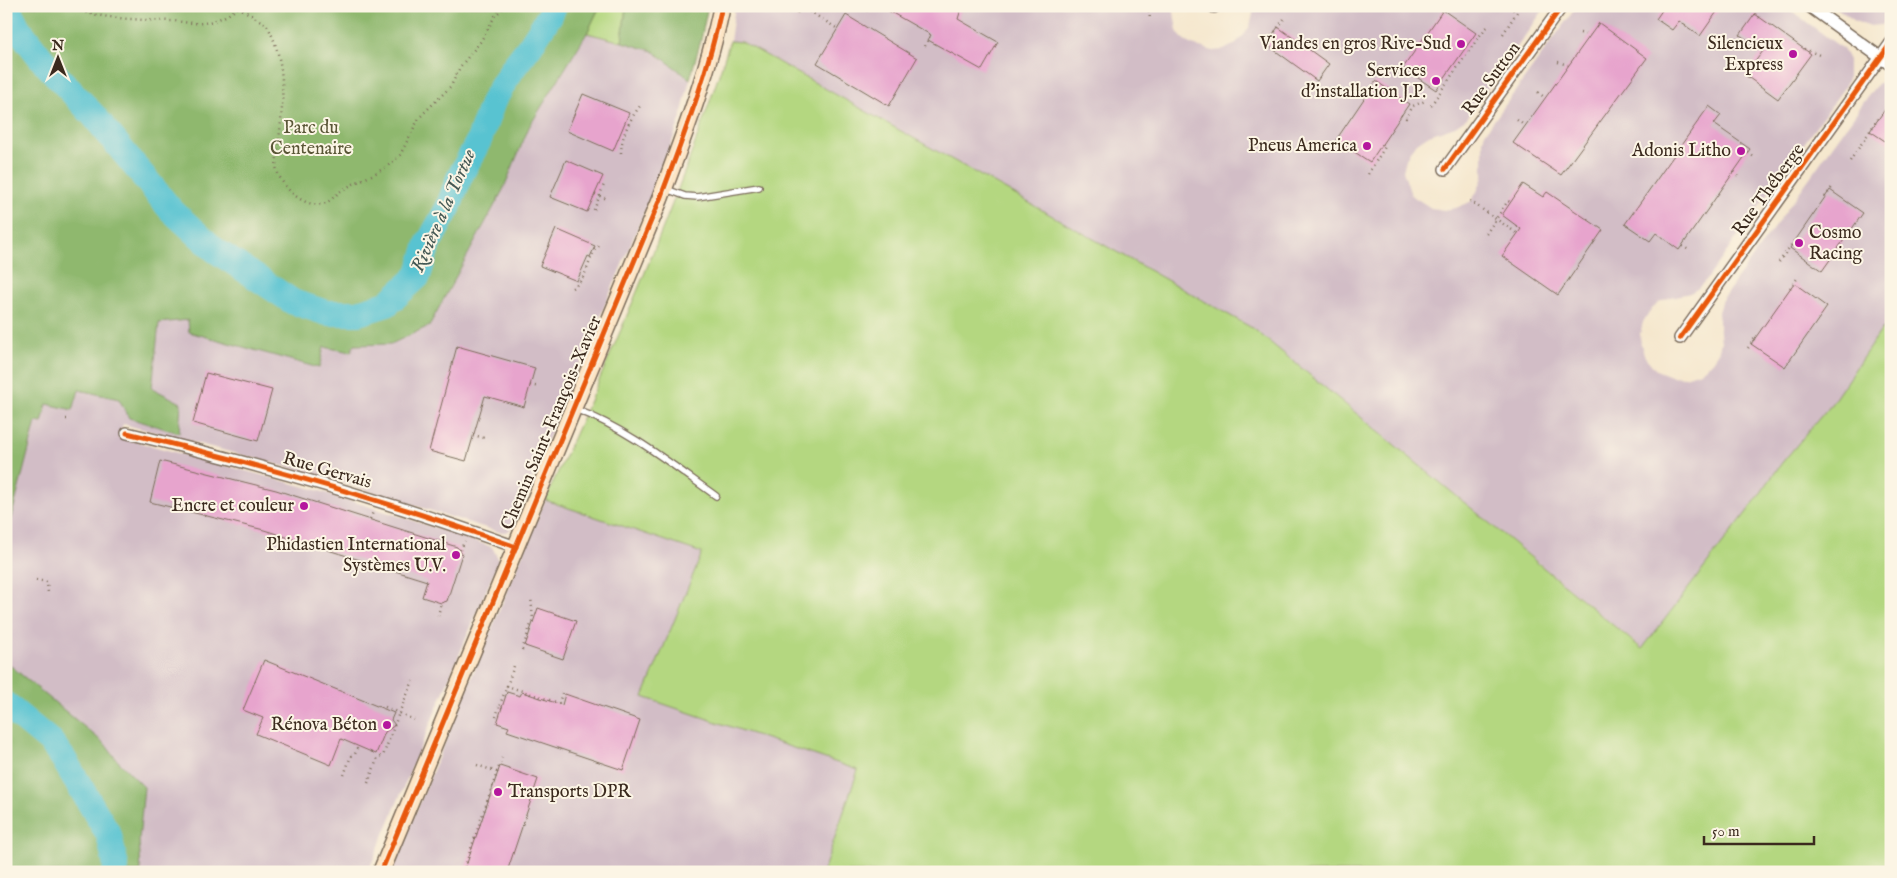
<svg xmlns="http://www.w3.org/2000/svg" width="1897" height="878" font-family="'IM FELL English',serif">
	<style>
		.industrial { fill: #d2bdc6 }
		.green { fill: #b4d780; stroke: #78804f }
		.forest { fill: #8fb86e; stroke: #657146 }
		.lines { fill: none; stroke-linecap: round; stroke-linejoin: round }
		.river { stroke: #58c3d1; stroke-width: 26 }
		.building { fill: #e7a4cd }
		.lane-casing { stroke: #7c6c5b; stroke-width: 8 }
		.street-casing { stroke: #7c6c5b; stroke-width: 14 }
		.secondary-casing { stroke: #7c6c5b; stroke-width: 19 }
		.path { stroke: #7c6c5b; stroke-width: 2.5; stroke-dasharray: 1 4; stroke-linecap: butt }
		.lane { stroke: #fff; stroke-width: 5.5 }
		.street { stroke: #fff; stroke-width: 11 }
		.secondary { stroke: #fde5c5; stroke-width: 16 }
		.cycleway-casing { stroke: #fcf5e5; stroke-width: 8 }
		.cycleway { stroke: #e8590c; stroke-width: 5 }
		.poi-dot { fill: #b5179e; stroke: #fcf5e5; stroke-width: 2 }
		.labels { text-anchor: middle; dominant-baseline: central; stroke-width: 4; stroke-linejoin: round; paint-order: stroke }
		.poi-label { font-size: 18px; fill: #3b2a1e; stroke: #fcf5e5; text-anchor: end }
		.street-label { font-size: 18px; fill: #3b2a1e; stroke: #fcf5e5 }
		.park-label { font-size: 18px; fill: #595536; stroke: #fcf5e5 }
		.water-label { font-size: 19px; font-style: italic; fill: #445854; stroke: #fcf5e5 }
	</style>
	<rect width="100%" height="100%" fill="#fcf5e5"/>
	<filter id="ink" filterUnits="userSpaceOnUse"><feTurbulence type="fractalNoise" baseFrequency=".02" numOctaves="2"/><feDisplacementMap in="SourceGraphic" scale="10" xChannelSelector="R" yChannelSelector="G"/><feConvolveMatrix kernelMatrix="1 2 1 2 8 2 1 2 1" color-interpolation-filters="sRGB"/></filter>
	<filter id="wash" filterUnits="userSpaceOnUse"><feTurbulence type="fractalNoise" baseFrequency=".0096" numOctaves="4" result="noise"/><feDisplacementMap in="SourceGraphic" scale="20" xChannelSelector="R" yChannelSelector="G"/><feGaussianBlur stdDeviation="1.12" result="paint"/><feColorMatrix in="noise" values="0 0 0 0 0 0 0 0 0 0 0 0 0 0 0 0 0 1.4 0 .05"/><feComposite in="paint" operator="in"/></filter>
	<g filter="url(#wash)">
		<rect width="100%" height="100%" fill="#f5e7cd"/>
		<g class="industrial">
			<path d="M735,6H1173L1177,31L1182,38L1190,44L1213,51L1224,50L1235,44L1244,35L1250,26L1253,14V6H1546L1467,118L1455,126L1429,135L1417,143L1410,151L1406,159L1403,171L1411,195L1431,208L1444,210L1456,208L1470,202L1476,194L1483,177V140L1485,133L1577,6H1785L1843,49L1848,58V79L1843,89L1708,278L1697,289L1690,293L1671,297L1659,302L1649,312L1643,322L1640,334L1641,345L1645,357L1656,370L1671,376L1685,377L1700,372L1711,363L1718,353L1721,342L1718,312L1722,300L1874,88L1879,83L1886,82L1891,83V323L1882,329L1832,403L1781,464L1753,504L1643,649L1254,329L753,48L742,42L730,41Z"/>
			<path d="M1834,6H1891V17L1882,25L1867,26L1855,21Z"/>
			<path d="M587,33L654,51L690,79L680,120L657,182L510,530L506,532H499L321,476L123,424L119,437L317,490L455,534L492,547L499,560L368,872H141L139,840L144,787L116,759L105,744L6,662V530H8L36,422L42,423L47,404L73,410L79,390L120,399L152,388L159,323L188,320L319,368L324,347L351,352L354,345L391,344L429,326L503,190L529,127Z"/>
			<path d="M545,500L702,553L644,697L858,770L823,872H391Z"/>
		</g>
		<g class="green">
			<path d="M600,6H626L622,42L587,33Z"/>
			<path d="M730,41L742,42L753,48L1254,329L1642,649L1753,504L1781,464L1832,403L1882,329L1891,323V872H823L858,770L643,697L702,553L545,500C614,350 680,198 730,41Z"/>
		</g>
		<g class="forest">
			<path d="M6,6H600L587,33L529,127L503,190L429,326L391,344L354,345L351,352L324,347L319,368L189,332L188,320L159,323L152,388L181,403L179,433L129,418L119,399L79,390L73,410L47,404L42,423L36,422L8,530H6Z"/>
			<path d="M626,6H708L701,40L690,79L653,51L622,42Z"/>
			<path d="M6,662L105,744L116,759L144,787L139,840L141,872H6Z"/>
		</g>
		<g class="lines">
			<g class="river">
				<path d="M7,6L18,28L44,62L94,116L171,210L215,250L293,302L327,313H358L387,304L418,276L428,244L448,208L459,178L479,140L493,101L513,68L530,46L550,15L554,6"/>
				<path d="M6,705L51,742L63,758L109,835L116,866L115,872"/>
			</g>
		</g>
		<g id="blocks">
			<g class="building">
				<path d="M880,6H962L958,19L998,42L982,70L928,40L931,35Z"/>
				<path d="M1665,6H1721L1700,36L1679,21L1672,30L1656,19Z"/>
				<path d="M1443,10L1476,33L1436,90L1403,68Z"/>
				<path d="M1755,14L1811,54L1778,99L1745,75L1763,51L1740,35Z"/>
				<path d="M846,15L917,58L889,106L817,63Z"/>
				<path d="M1599,23L1647,58L1561,175L1513,143Z"/>
				<path d="M1278,27L1329,64L1317,81L1266,44Z"/>
				<path d="M1376,81L1409,104L1370,162L1336,140Z"/>
				<path d="M583,94L629,113L613,151L567,131Z"/>
				<path d="M1891,101V145L1870,131Z"/>
				<path d="M1709,106L1721,115L1714,124L1750,149L1679,250L1656,233L1650,241L1625,224Z"/>
				<path d="M566,160L603,176L587,212L550,197Z"/>
				<path d="M1523,184L1543,197L1547,192L1603,230L1558,295L1502,256L1521,229L1502,215Z"/>
				<path d="M1830,190L1863,213L1822,271L1790,248Z"/>
				<path d="M556,229L595,246L590,257L588,256L577,281L540,266Z"/>
				<path d="M1794,283L1827,307L1785,367L1751,344Z"/>
				<path d="M457,346L535,368L524,407L485,396L466,461L429,451Z"/>
				<path d="M206,373L272,390L258,441L193,423Z"/>
				<path d="M160,461L276,490L457,547L462,554L447,601L441,603L422,597L427,581L264,530L150,502Z"/>
				<path d="M538,608L576,621L563,659L525,646Z"/>
				<path d="M264,660L394,713L391,720L395,725L385,732L376,754L341,739L331,765L256,734L263,718L243,710Z"/>
				<path d="M507,692L520,696L522,692L562,705L565,694L640,720L623,770L507,731L509,727L497,723Z"/>
				<path d="M500,766L538,779L507,872H464Z"/>
			</g>
		</g>
	</g>
	<g filter="url(#ink)">
		<use href="#blocks" fill-opacity="0" stroke="#7c6c5b" stroke-width="1"/>
		<g class="lines">
			<defs>
				<g id="lane">
					<path d="M666,189L685,196L697,197L759,187"/>
					<path d="M575,409C628,429 671,464 716,496"/>
				</g>
				<g id="street">
					<path d="M1809,6L1891,65"/>
					<path d="M1214,7V6"/>
					<path d="M1445,169L1562,6"/>
					<path d="M1680,338L1891,43"/>
					<path d="M127,433C258,464 388,501 516,547"/>
				</g>
				<path id="secondary" d="M381,872L660,199C684,135 708,73 722,6"/>
			</defs>
			<use href="#lane" class="lane-casing"/>
			<use href="#street" class="street-casing"/>
			<use href="#secondary" class="secondary-casing"/>
			<g class="path">
				<path d="M67,6C92,19 144,20 174,21C184,22 194,24 204,23C216,21 231,15 239,6"/>
				<path d="M801,6L838,29"/>
				<path d="M1149,6L1150,21"/>
				<path d="M238,7L267,25C291,70 281,118 276,166C279,185 302,208 323,204C330,202 335,195 341,191C361,178 384,173 400,155L419,118L451,86L460,67L481,41L495,16L505,6"/>
				<path d="M866,11L869,6"/>
				<path d="M1751,11L1760,18"/>
				<path d="M797,13L801,6"/>
				<path d="M1580,33L1590,35"/>
				<path d="M1503,34L1517,12L1513,10"/>
				<path d="M1272,36L1284,19"/>
				<path d="M925,46L930,37"/>
				<path d="M1804,49L1822,56"/>
				<path d="M1558,62L1568,65"/>
				<path d="M1538,92L1545,98"/>
				<path d="M1431,105L1481,34L1489,25"/>
				<path d="M1401,115L1406,118L1413,106L1425,101"/>
				<path d="M1517,120L1525,126"/>
				<path d="M621,153C621,136 630,119 640,106"/>
				<path d="M1748,153L1754,157"/>
				<path d="M1850,161L1878,119"/>
				<path d="M1733,173L1740,178"/>
				<path d="M1368,174L1385,147L1381,145"/>
				<path d="M595,194L607,199"/>
				<path d="M1825,197L1833,186"/>
				<path d="M1470,201L1518,234"/>
				<path d="M594,210L605,182"/>
				<path d="M1486,234L1508,201L1510,202"/>
				<path d="M1682,246L1689,250"/>
				<path d="M1779,262L1794,241"/>
				<path d="M572,288C591,278 586,253 602,244"/>
				<path d="M1790,288L1799,276"/>
				<path d="M1748,348L1755,338"/>
				<path d="M530,385L539,387"/>
				<path d="M66,419H70"/>
				<path d="M473,435L484,438"/>
				<path d="M370,519L373,512"/>
				<path d="M460,550L465,541"/>
				<path d="M36,580L47,582L48,593"/>
				<path d="M438,616L441,603"/>
				<path d="M522,650L533,619L531,597"/>
				<path d="M507,686L515,663"/>
				<path d="M385,707L399,713L413,681"/>
				<path d="M502,708L499,707L507,686L559,703L562,693"/>
				<path d="M496,717L499,707"/>
				<path d="M477,765L497,772"/>
				<path d="M344,775L351,756L355,754L358,746"/>
				<path d="M368,783L378,757L383,756L399,713L414,720"/>
				<path d="M463,872L502,758"/>
			</g>
			<use href="#lane" class="lane"/>
			<use href="#street" class="street"/>
			<use href="#secondary" class="secondary"/>
			<defs>
				<g id="cycleway">
					<path d="M1445,169L1562,6"/>
					<path d="M1680,338L1891,43"/>
					<path d="M127,433C258,464 388,501 516,547"/>
					<path d="M381,872L660,199C684,135 708,73 722,6"/>
				</g>
			</defs>
			<use href="#cycleway" class="cycleway-casing"/>
			<use href="#cycleway" class="cycleway"/>
		</g>
	</g>
	<g class="poi-dot">
		<circle cx="1461" cy="44" r="5"/>
		<circle cx="1793" cy="54" r="5"/>
		<circle cx="1436" cy="81" r="5"/>
		<circle cx="1367" cy="146" r="5"/>
		<circle cx="1741" cy="151" r="5"/>
		<circle cx="1799" cy="243" r="5"/>
		<circle cx="304" cy="506" r="5"/>
		<circle cx="456" cy="555" r="5"/>
		<circle cx="387" cy="725" r="5"/>
		<circle cx="498" cy="792" r="5"/>
	</g>
	<g class="labels">
		<g class="poi-label">
			<text x="1451" y="44">Viandes en gros Rive-Sud</text>
			<text x="1783" y="44">Silencieux<tspan x="1783" dy="21">Express</tspan></text>
			<text x="1426" y="71">Services<tspan x="1426" dy="21">d'installation J.P.</tspan></text>
			<text x="1357" y="146">Pneus America</text>
			<text x="1731" y="151">Adonis Litho</text>
			<text x="1809" y="233" text-anchor="start">Cosmo<tspan x="1809" dy="21">Racing</tspan></text>
			<text x="294" y="506">Encre et couleur</text>
			<text x="446" y="545">Phidastien International<tspan x="446" dy="21">Systèmes U.V.</tspan></text>
			<text x="377" y="725">Rénova Béton</text>
			<text x="508" y="792" text-anchor="start">Transports DPR</text>
		</g>
		<g class="street-label">
			<text transform="translate(1492 79) rotate(-54)">Rue Sutton</text>
			<text transform="translate(1769 190) rotate(-54)">Rue Théberge</text>
			<text transform="translate(552 423) rotate(-67)">Chemin Saint-François-Xavier</text>
			<text transform="translate(327 471) rotate(16)">Rue Gervais</text>
		</g>
		<g class="park-label">
			<text x="311" y="128">Parc du<tspan x="311" dy="21">Centenaire</tspan></text>
		</g>
		<g class="water-label">
			<text transform="translate(444 211) rotate(-66)">Rivière à la Tortue</text>
		</g>
	</g>
	<rect width="1897" height="878" fill="none" stroke="#fcf5e5" stroke-width="25"/>
	<g transform="translate(58 58)" stroke="#fcf5e5" stroke-width="4" paint-order="stroke">
	<path d="M0-4L9 19L0 12L-9 19Z" fill="#3b2a1e"/>
	<text y="-8" font-size="14" font-weight="bold" text-anchor="middle" fill="#3b2a1e">N</text>
	</g>
	<path d="M1704 836v8h110v-8" fill="none" stroke="#3b2a1e" stroke-width="2.5"/>
	<text x="1712" y="836" font-size="15" fill="#3b2a1e" stroke="#fcf5e5" stroke-width="4" paint-order="stroke">50 m</text>
</svg>
